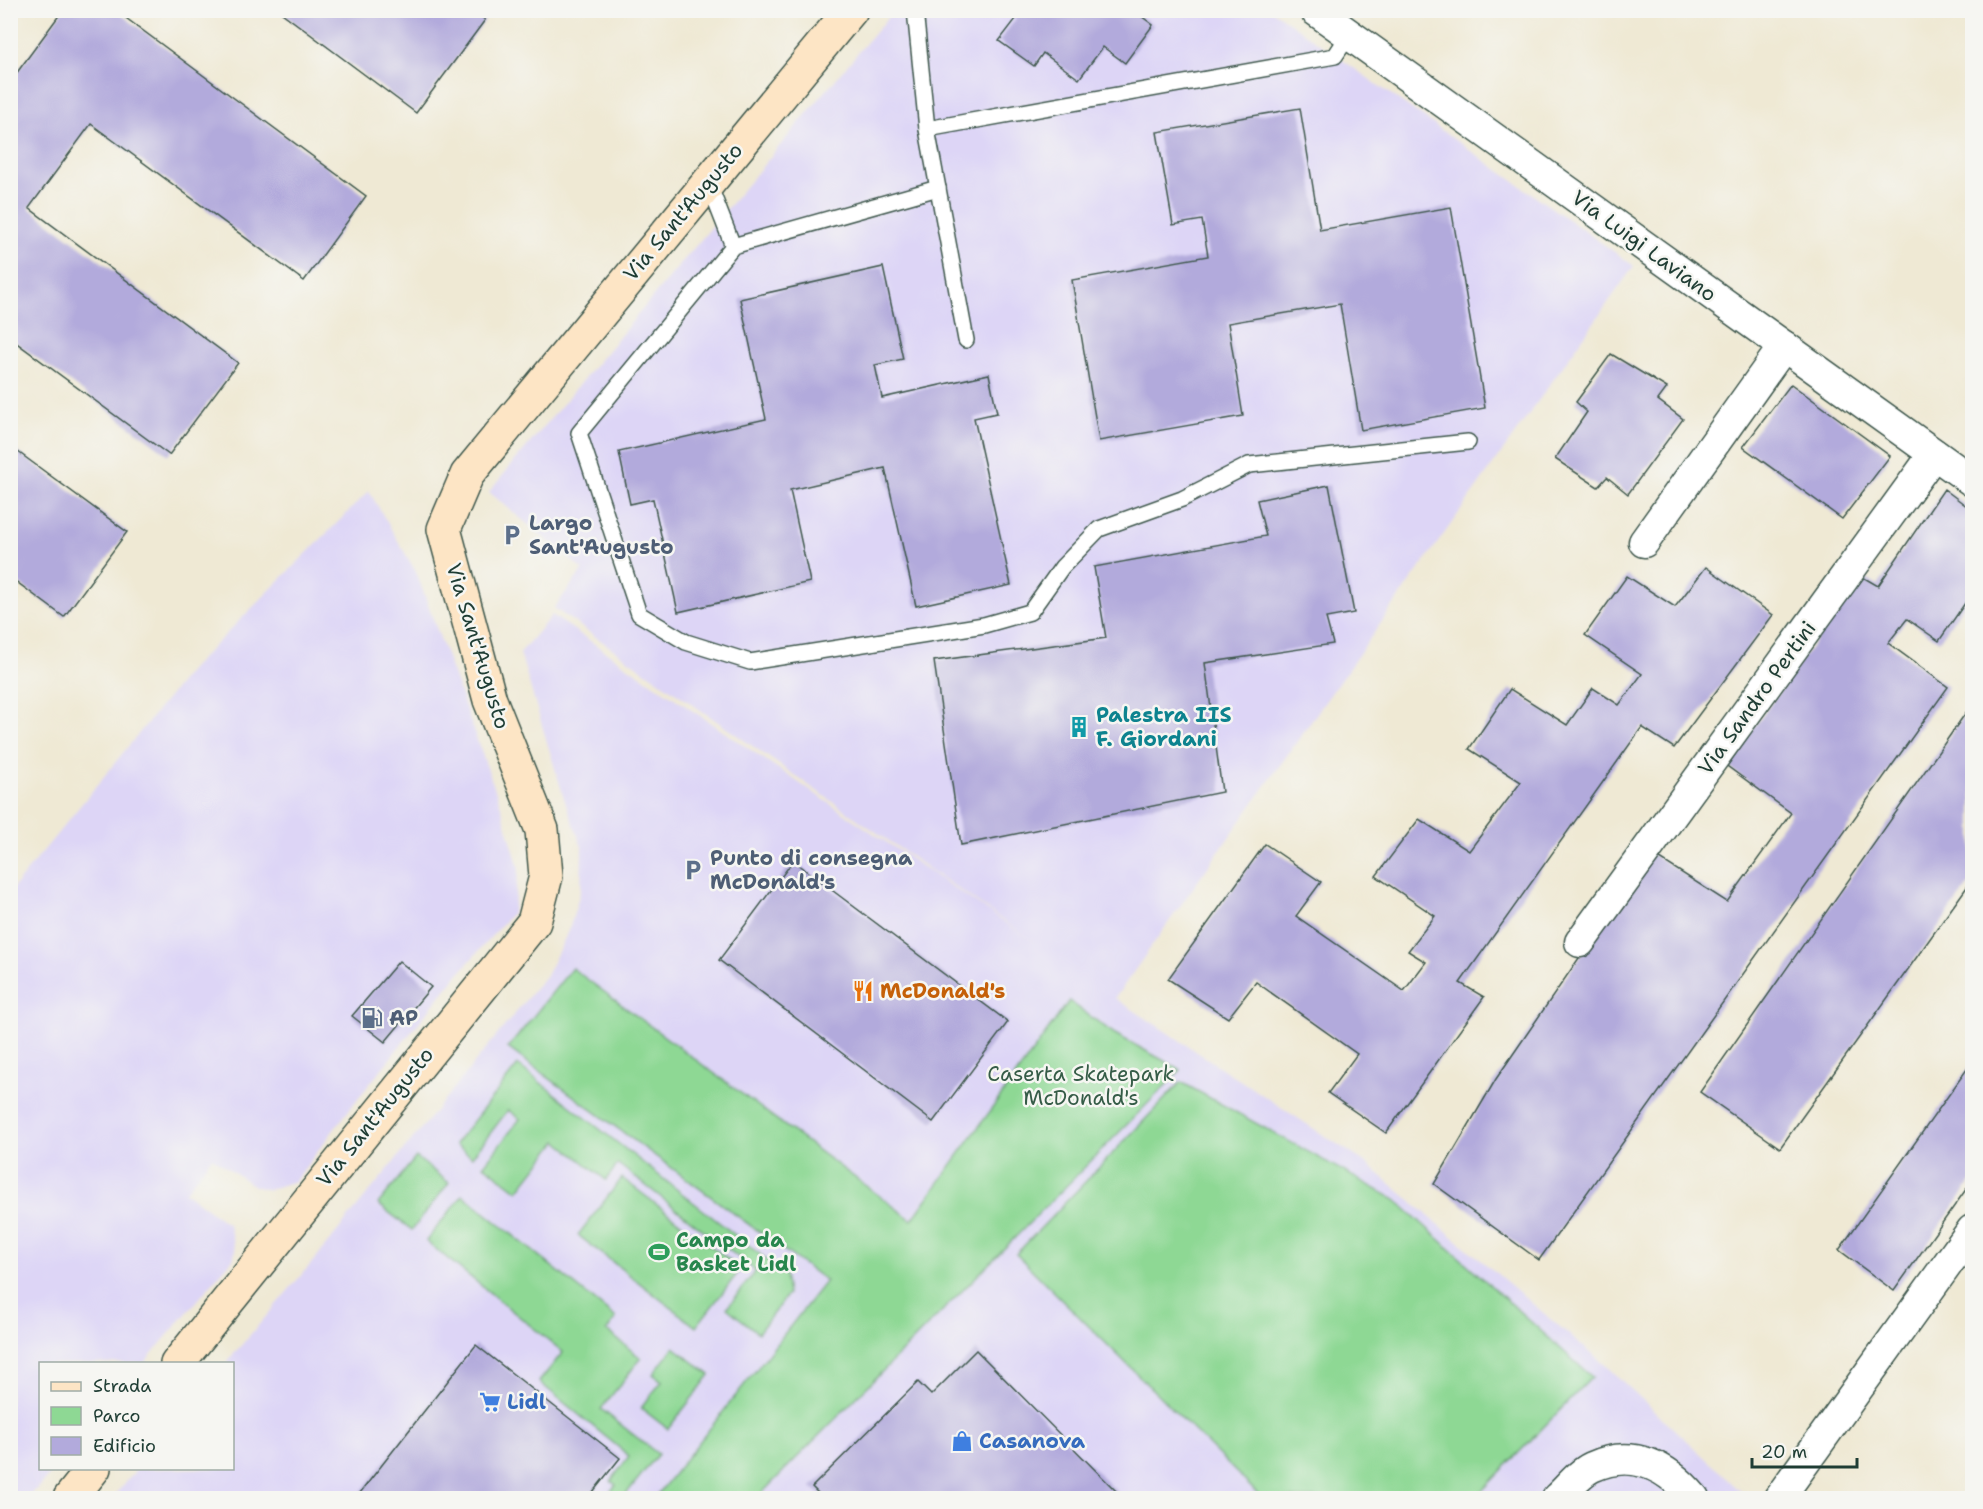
<svg xmlns="http://www.w3.org/2000/svg" width="1983" height="1509" font-family="'Shantell Sans',sans-serif">
	<style>
		.built { fill: #ddd5f6 }
		.green { fill: #8ed894; stroke: #568a64; stroke-width: 1.5 }
		.building { fill: #b2aadc }
		.lines { fill: none; stroke-linecap: round; stroke-linejoin: round }
		.service-casing { stroke: #3e574c; stroke-width: 18 }
		.minor-casing { stroke: #3e574c; stroke-width: 33 }
		.secondary-casing { stroke: #3e574c; stroke-width: 36 }
		.service { stroke: #fff; stroke-width: 15 }
		.minor { stroke: #fff; stroke-width: 30 }
		.secondary { stroke: #fde5c5; stroke-width: 33 }
		.labels { text-anchor: middle; dominant-baseline: central; stroke-width: 5; stroke-linejoin: round; paint-order: stroke }
		.street-label { font-size: 21px; fill: #1f3d34; stroke: #f6f6f2 }
		.service-label { font-size: 21px; font-weight: bold; fill: #4e5e75; stroke: #f6f6f2; text-anchor: start }
		.culture-label { font-size: 21px; font-weight: bold; fill: #0d838f; stroke: #f6f6f2; text-anchor: start }
		.food-label { font-size: 21px; font-weight: bold; fill: #c56008; stroke: #f6f6f2; text-anchor: start }
		.park-label { font-size: 21px; fill: #355c47; stroke: #f6f6f2 }
		.leisure-label { font-size: 21px; font-weight: bold; fill: #27864d; stroke: #f6f6f2; text-anchor: start }
		.shop-label { font-size: 21px; font-weight: bold; fill: #366cbe; stroke: #f6f6f2; text-anchor: start }
	</style>
	<rect width="100%" height="100%" fill="#f6f6f2"/>
	<filter id="ink" filterUnits="userSpaceOnUse"><feTurbulence type="fractalNoise" baseFrequency=".0167" numOctaves="2"/><feDisplacementMap in="SourceGraphic" scale="12" xChannelSelector="R" yChannelSelector="G"/><feConvolveMatrix kernelMatrix="1 2 1 2 8 2 1 2 1" color-interpolation-filters="sRGB"/></filter>
	<filter id="wash" filterUnits="userSpaceOnUse"><feTurbulence type="fractalNoise" baseFrequency=".008" numOctaves="4" result="noise"/><feDisplacementMap in="SourceGraphic" scale="24" xChannelSelector="R" yChannelSelector="G"/><feGaussianBlur stdDeviation="1.35" result="paint"/><feColorMatrix in="noise" values="0 0 0 0 0 0 0 0 0 0 0 0 0 0 0 0 0 1.4 0 .05"/><feComposite in="paint" operator="in"/></filter>
	<g filter="url(#wash)">
		<rect width="100%" height="100%" fill="#efe9d4"/>
		<g class="built">
			<path d="M893,11H1273L1634,266L1115,998L1366,1163L1605,1365L1748,1498H112L137,1469L232,1468V1364L226,1363L310,1265L547,974L569,930L581,889L582,847L564,798L520,653L552,615L1041,947L554,608L583,570L489,492Z"/>
			<path d="M369,491L416,572L500,803L519,868L513,912L453,980L352,1106L295,1181L268,1190L254,1186L212,1157L185,1192L229,1225L235,1251L233,1259L144,1363L40,1364V1468L55,1469L28,1498H10V892L192,668Z"/>
		</g>
		<g class="green">
			<path d="M572,968L912,1220L1069,1001L1115,1034L1181,1070L757,1498H655L826,1281L508,1048Z"/>
			<path d="M518,1065L785,1274L788,1294L758,1333L727,1308L756,1271L618,1164L606,1180L557,1141L518,1191L484,1165L520,1119L508,1110L472,1157L455,1144Z"/>
			<path d="M1181,1082L1396,1200L1592,1377L1475,1498H1262L1016,1254Z"/>
			<path d="M416,1157L449,1183L412,1230L378,1204Z"/>
			<path d="M622,1178L741,1269L696,1327L578,1235Z"/>
			<path d="M463,1195L616,1318L607,1331L641,1358L601,1409L658,1454L623,1498H617L610,1492L616,1485L611,1481L629,1456L539,1382L563,1352L426,1241Z"/>
			<path d="M674,1347L710,1375L668,1429L641,1408L662,1381L653,1374Z"/>
		</g>
		<g id="blocks">
			<g class="building">
				<path d="M63,10H115L366,196L304,281L91,124L29,208L238,363L169,455L10,338V82Z"/>
				<path d="M278,10H473L485,20L416,113Z"/>
				<path d="M1004,10H1133L1153,25L1125,63L1103,47L1079,79L1043,53L1034,66L999,41L1016,19Z"/>
				<path d="M1300,108L1320,230L1451,207L1485,408L1361,430L1340,304L1228,323L1243,416L1099,441L1072,280L1208,256L1202,220L1173,225L1157,132Z"/>
				<path d="M883,267L903,359L875,365L882,398L989,374L997,413L974,418L1011,585L916,606L885,468L790,490L810,582L678,612L653,499L630,504L619,452L766,419L740,299Z"/>
				<path d="M1611,354L1667,388L1658,400L1683,419L1628,494L1607,477L1598,487L1555,459L1587,412L1576,402Z"/>
				<path d="M1791,384L1890,456L1842,519L1743,447Z"/>
				<path d="M10,446L127,532L64,617L10,577Z"/>
				<path d="M1329,485L1354,613L1326,618L1333,644L1205,663L1222,792L961,845L934,661L1106,638L1094,567L1266,536L1257,500Z"/>
				<path d="M1944,489L1972,510V593L1939,641L1907,619L1888,643L1948,687L1539,1260L1434,1184L1496,1079L1651,853L1727,902L1791,813L1727,766L1861,576L1878,586Z"/>
				<path d="M1706,567L1773,615L1674,748L1642,727L1460,983L1484,997L1386,1133L1328,1093L1357,1054L1256,982L1228,1018L1168,979L1265,844L1321,882L1296,916L1404,991L1426,962L1408,951L1435,916L1376,876L1419,819L1469,851L1521,782L1469,749L1510,689L1567,725L1593,688L1619,705L1642,674L1585,635L1627,576L1675,607Z"/>
				<path d="M1972,704V880L1780,1148L1700,1092Z"/>
				<path d="M793,861L1008,1022L933,1122L719,960Z"/>
				<path d="M399,961L431,987L385,1042L352,1016Z"/>
				<path d="M1972,1062V1181L1894,1291L1839,1250Z"/>
				<path d="M476,1345L620,1458L588,1498H356Z"/>
				<path d="M976,1350L1123,1498H823L812,1487L918,1382L931,1395Z"/>
			</g>
		</g>
	</g>
	<g filter="url(#ink)">
		<use href="#blocks" fill-opacity="0" stroke="#3e574c" stroke-width="1.5"/>
		<g class="lines">
			<defs>
				<g id="service">
					<path d="M915,10L927,129"/>
					<path d="M708,182L733,246"/>
					<path d="M938,188L733,246L579,433L639,614L686,642L750,662L984,625L1030,612L1062,567L1099,529L1182,499L1249,465L1468,442"/>
					<path d="M966,340L927,129L1335,56L1349,35"/>
				</g>
				<g id="minor">
					<path d="M1315,10L1972,481"/>
					<path d="M1644,542L1784,346"/>
					<path d="M1580,942L1934,454"/>
					<path d="M1557,1498C1567,1489 1579,1473 1592,1467C1633,1448 1667,1466 1694,1498"/>
					<path d="M1779,1498L1972,1230"/>
				</g>
				<g id="secondary">
					<path d="M177,1364L534,922L546,876L542,830L490,700L444,529L467,475L851,10"/>
					<path d="M70,1498L94,1468"/>
				</g>
			</defs>
			<use href="#service" class="service-casing"/>
			<use href="#minor" class="minor-casing"/>
			<use href="#secondary" class="secondary-casing"/>
			<use href="#service" class="service"/>
			<use href="#minor" class="minor"/>
			<use href="#secondary" class="secondary"/>
		</g>
	</g>
	<defs>
		<symbol id="parking-bare" viewBox="-9 -9 18 18"><path d="M-3.5-5.5H1a3.5 3.5 0 0 1 0 7H-1V5.5H-3.5ZM-1-3.4V-.6H.8a1.4 1.4 0 0 0 0-2.8Z" fill="#5c6f8a" stroke="#f6f6f2" stroke-width="2.5" paint-order="stroke"/></symbol>
		<symbol id="building-bare" viewBox="-9 -9 18 18"><path d="M-4-6H4V6H1V3H-1V6H-4ZM-2.5-4.3h1.7v1.8h-1.7ZM.8-4.3h1.7v1.8H.8ZM-2.5-1h1.7V.8h-1.7ZM.8-1h1.7V.8H.8Z" fill="#0f9aa8" stroke="#f6f6f2" stroke-width="2.5" paint-order="stroke"/></symbol>
		<symbol id="restaurant-bare" viewBox="-9 -9 18 18"><path d="M-5-6h1v4h1v-4h1v4h1v-4h1v5L-1.5 .5V6h-2V.5L-5-1ZM5-6V6H3V1.5H1.5Q1.5-4 5-6Z" fill="#e8710a" stroke="#f6f6f2" stroke-width="2.5" paint-order="stroke"/></symbol>
		<symbol id="fuel-bare" viewBox="-9 -9 18 18"><path d="M-5.5-6h7V0h2V4h1.3V-2.5L3-4.5l.8-.8L6-3V5H2.5V1h-1V6h-7ZM-4.2-4.7v3.2H.2V-4.7Z" fill="#5c6f8a" stroke="#f6f6f2" stroke-width="2.5" paint-order="stroke"/></symbol>
		<symbol id="stadium-bare" viewBox="-9 -9 18 18"><path d="M0-5a6.5 5 0 1 0 0 10a6.5 5 0 1 0 0-10ZM-3.5-1.8h7v3.6h-7Z" fill="#2e9e5b" stroke="#f6f6f2" stroke-width="2.5" paint-order="stroke"/></symbol>
		<symbol id="supermarket-bare" viewBox="-9 -9 18 18"><path d="M-6-5.5h2.5l.6 2H6L4.5 2H-2.5L-4.4-4H-6ZM-1.5 3.2a1.3 1.3 0 1 0 .1 0ZM3 3.2a1.3 1.3 0 1 0 .1 0Z" fill="#3f7fe0" stroke="#f6f6f2" stroke-width="2.5" paint-order="stroke"/></symbol>
		<symbol id="shop-bare" viewBox="-9 -9 18 18"><path d="M-5-2.5h2.3a2.7 3.5 0 0 1 5.4 0H5L5.5 6h-11ZM-1.5-2.5h3a1.5 2.3 0 0 0-3 0Z" fill="#3f7fe0" stroke="#f6f6f2" stroke-width="2.5" paint-order="stroke"/></symbol>
	</defs>
	<g fill-rule="evenodd">
		<use href="#parking-bare" x="497" y="520" width="30" height="30"/>
		<use href="#building-bare" x="1064" y="712" width="30" height="30"/>
		<use href="#parking-bare" x="678" y="855" width="30" height="30"/>
		<use href="#restaurant-bare" x="848" y="976" width="30" height="30"/>
		<use href="#fuel-bare" x="357" y="1003" width="30" height="30"/>
		<use href="#stadium-bare" x="644" y="1237" width="30" height="30"/>
		<use href="#supermarket-bare" x="475" y="1387" width="30" height="30"/>
		<use href="#shop-bare" x="947" y="1426" width="30" height="30"/>
	</g>
	<g class="labels">
		<g class="street-label">
			<text transform="translate(683 212) rotate(-50)">Via Sant'Augusto</text>
			<text transform="translate(1644 246) rotate(36)">Via Luigi Laviano</text>
			<text transform="translate(478 646) rotate(73)">Via Sant'Augusto</text>
			<text transform="translate(1757 698) rotate(-54)">Via Sandro Pertini</text>
			<text transform="translate(375 1117) rotate(-51)">Via Sant'Augusto</text>
		</g>
		<g class="service-label">
			<text x="529" y="523">Largo<tspan x="529" dy="24">Sant'Augusto</tspan></text>
			<text x="710" y="858">Punto di consegna<tspan x="710" dy="24">McDonald's</tspan></text>
			<text x="389" y="1018">AP</text>
		</g>
		<g class="culture-label">
			<text x="1096" y="715">Palestra IIS<tspan x="1096" dy="24">F. Giordani</tspan></text>
		</g>
		<g class="food-label">
			<text x="880" y="991">McDonald's</text>
		</g>
		<g class="park-label">
			<text x="1081" y="1074">Caserta Skatepark<tspan x="1081" dy="24">McDonald's</tspan></text>
		</g>
		<g class="leisure-label">
			<text x="676" y="1240">Campo da<tspan x="676" dy="24">Basket Lidl</tspan></text>
		</g>
		<g class="shop-label">
			<text x="507" y="1402">Lidl</text>
			<text x="979" y="1441">Casanova</text>
		</g>
	</g>
	<rect width="1983" height="1509" fill="none" stroke="#f6f6f2" stroke-width="36"/>
	<rect x="39" y="1362" width="195" height="108" fill="#f6f6f2" stroke="#a0aca6" stroke-width="1.5"/>
	<rect x="51" y="1382" width="30" height="9" fill="#fde5c5" stroke="#a0aca6" stroke-width="1.5"/>
	<text x="93" y="1392" font-size="18" fill="#1f3d34">Strada</text>
	<rect x="51" y="1407" width="30" height="18" fill="#8ed894" stroke="#a0aca6" stroke-width="1.5"/>
	<text x="93" y="1422" font-size="18" fill="#1f3d34">Parco</text>
	<rect x="51" y="1437" width="30" height="18" fill="#b2aadc" stroke="#a0aca6" stroke-width="1.5"/>
	<text x="93" y="1452" font-size="18" fill="#1f3d34">Edificio</text>
	<path d="M1752 1458v9h105v-9" fill="none" stroke="#1f3d34" stroke-width="3"/>
	<text x="1761" y="1458" font-size="18" fill="#1f3d34" stroke="#f6f6f2" stroke-width="4.5" paint-order="stroke">20 m</text>
</svg>
